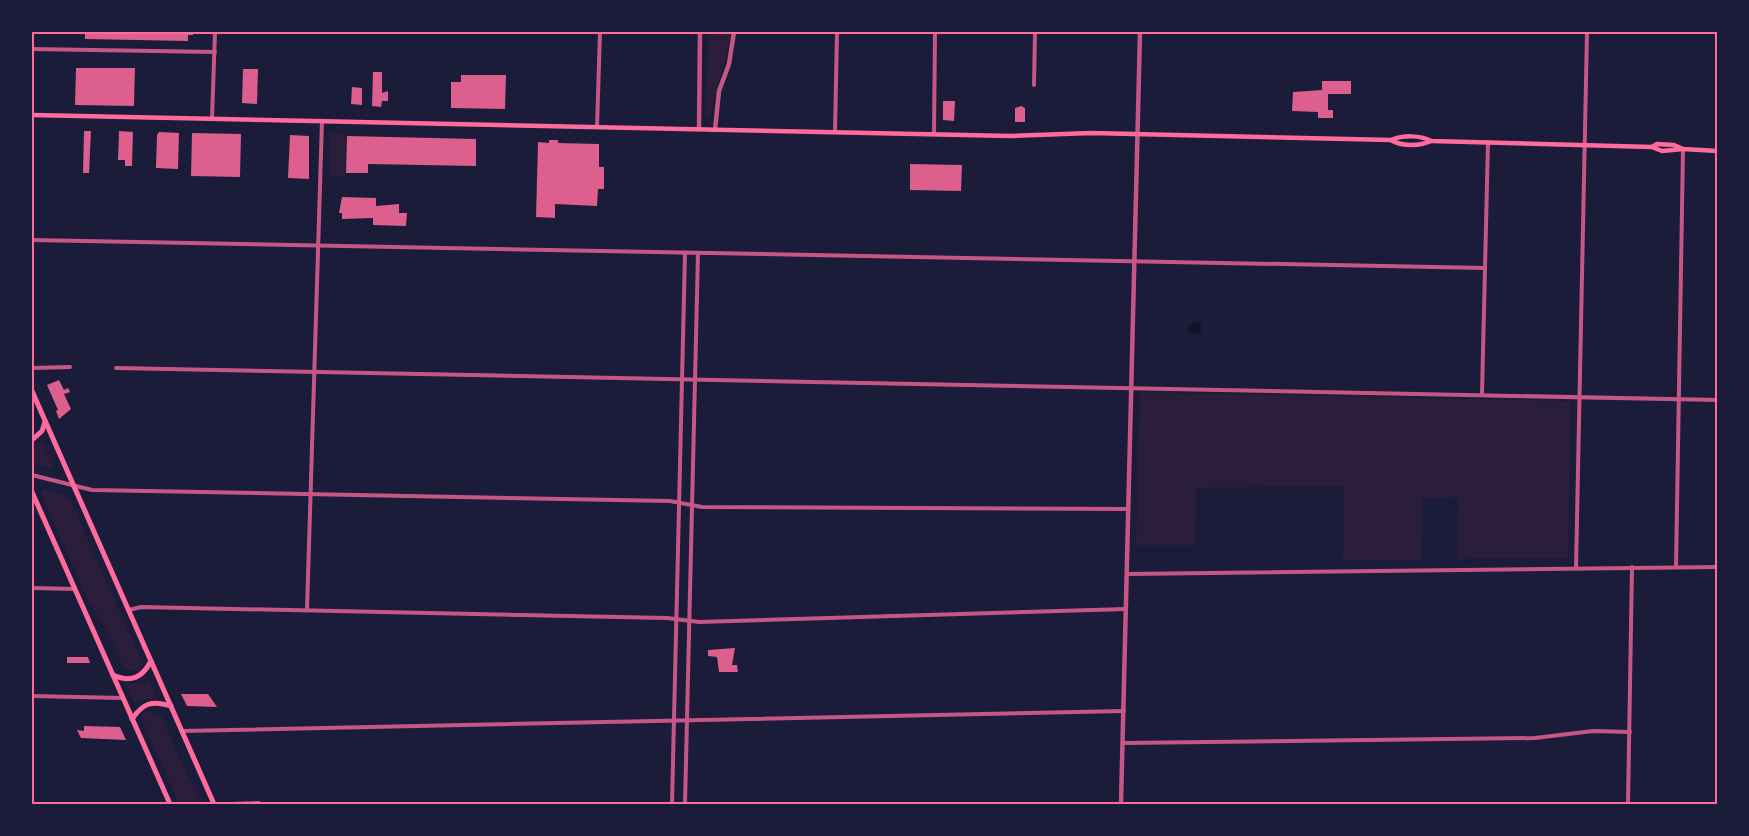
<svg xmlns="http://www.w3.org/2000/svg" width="1749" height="836" font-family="Arial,sans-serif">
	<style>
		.green { fill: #2a1e3b }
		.water { fill: #12122b }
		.building { fill: #dd5f8e }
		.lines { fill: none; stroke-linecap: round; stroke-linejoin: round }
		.minor { stroke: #c65784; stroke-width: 4 }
		.tertiary { stroke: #c65784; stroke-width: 4.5 }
		.secondary { stroke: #ff6b9d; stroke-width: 4.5 }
		.primary { stroke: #ff6b9d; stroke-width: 5 }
		.neatline { fill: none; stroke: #ff6b9d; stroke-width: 2 }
	</style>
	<rect width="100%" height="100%" fill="#1b1b3a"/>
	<g class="green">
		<path d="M708,32H730C729,61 714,87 711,117H706Z"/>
		<path d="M329,133L346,134L345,176H329Z"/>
		<path d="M1140,392L1571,401L1568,558L1458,559L1459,497L1422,499L1421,560H1343L1344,486L1196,488L1195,545H1136Z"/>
		<path d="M42,441L54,465L49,468L32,464V446Z"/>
		<path d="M46,489L69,497L143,664L139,671H131L123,666L103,624L88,600L41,494V490Z"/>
		<path d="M149,680L158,699H147L135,704L125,683L138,684Z"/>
		<path d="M149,711L162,717L180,760L204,804H179L141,718L143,713Z"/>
	</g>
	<path class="water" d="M1195,322H1201V333L1189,334L1188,328Z"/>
	<g class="building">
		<path d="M85,32H193V35H188V41L85,39Z"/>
		<path d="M76,68H135L134,106L75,105Z"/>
		<path d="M243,69H258L257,104L242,103Z"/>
		<path d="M373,72H382V93L388,91V101H382L381,107L372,106Z"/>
		<path d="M461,75H506L505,109L451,108V82H461Z"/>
		<path d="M1322,81H1351V94H1328V110H1333V118H1318V112L1292,111L1293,92L1322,90Z"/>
		<path d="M352,87L362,88V105L351,104Z"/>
		<path d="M943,101H955L954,121L943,120Z"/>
		<path d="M1021,106L1025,108V122H1015V108Z"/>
		<path d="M84,131H91L89,173H83Z"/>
		<path d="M119,131L133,132L132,166H125V160H118Z"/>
		<path d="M159,132L179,133L178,169L156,168L157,135Z"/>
		<path d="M192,133L241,134L240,177L191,176Z"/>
		<path d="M290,135L309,136V179L288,178Z"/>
		<path d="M347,136L476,139V166L368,164V173H346Z"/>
		<path d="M549,140H558V143L599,144V167H604V189H598L597,206L555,204V218L536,217L538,142L549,143Z"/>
		<path d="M910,164L962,165L961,191L910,190Z"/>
		<path d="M342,197L376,198V206L399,204V213H407L406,226L373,225V218L342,219V213H339Z"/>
		<path d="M59,380L64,390L68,388L70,392L64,394L71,409L59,419L56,411L58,410L47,385Z"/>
		<path d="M735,648L732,665H737L738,672H719L717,657L708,656V650Z"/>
		<path d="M67,657H88L90,663H67Z"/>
		<path d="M181,694H208L217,707L187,706Z"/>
		<path d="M84,726L120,727L126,740L81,738L77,730L84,731Z"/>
		<path d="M260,801L261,804H230L229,802Z"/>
	</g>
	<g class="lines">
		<g class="minor">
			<path d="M1700,32H1718"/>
			<path d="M32,49L215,52"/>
			<path d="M1034,85L1035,32"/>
			<path d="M212,119L215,32"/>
			<path d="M597,127L600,32"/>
			<path d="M835,132L837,32"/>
			<path d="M934,134L935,32"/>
			<path d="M32,240L1485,268"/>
			<path d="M32,368L70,367"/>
			<path d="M116,368L1718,400"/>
			<path d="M1482,394L1488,142"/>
			<path d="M32,475L92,490L670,501L702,507L1128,509"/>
			<path d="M1676,567L1683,149"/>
			<path d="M1576,568L1587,32"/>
			<path d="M1127,574L1718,567"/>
			<path d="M32,588L75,589"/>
			<path d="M129,610L141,607L667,618L699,622L1126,609"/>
			<path d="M307,610L322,121"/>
			<path d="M32,696L123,698"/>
			<path d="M182,731L1124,711"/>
			<path d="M1123,743L1535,738L1593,731L1630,732"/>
			<path d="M32,804H87"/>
			<path d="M672,804L685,253"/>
			<path d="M685,804L698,253"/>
			<path d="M1628,804L1632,567"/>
		</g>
		<g class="tertiary">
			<path d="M699,129L700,32"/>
			<path d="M715,130L719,91L729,64L734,32"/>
			<path d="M1121,804L1140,32"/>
		</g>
		<g class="secondary">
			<path d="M32,115L1011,136L1091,133L1391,140C1403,135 1420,135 1431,141L1652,147L1657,144L1674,145L1683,149L1718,151"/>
			<path d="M1391,140C1402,147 1420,146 1431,141"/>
			<path d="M1652,147L1662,151L1683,149"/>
		</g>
		<g class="primary">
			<path d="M32,391L214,804"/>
			<path d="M32,440L42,431L45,422"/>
			<path d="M32,492L170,804"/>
			<path d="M113,675C131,683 142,678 151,661"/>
			<path d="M132,719C143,703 152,700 171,706"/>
		</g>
	</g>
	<rect width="1749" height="836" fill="none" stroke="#1b1b3a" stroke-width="66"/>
	<rect x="33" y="33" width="1683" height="770" class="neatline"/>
</svg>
